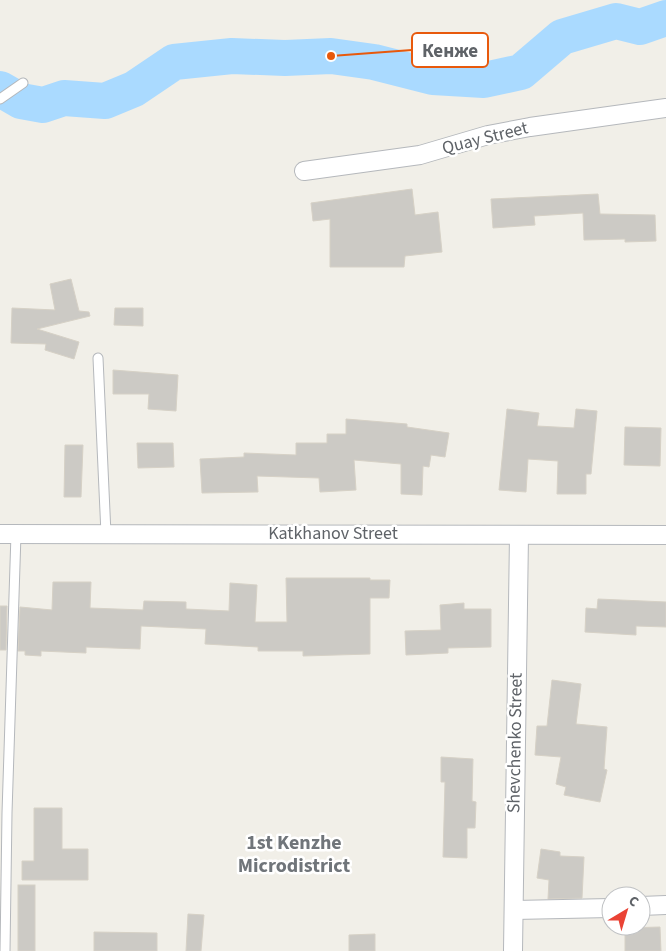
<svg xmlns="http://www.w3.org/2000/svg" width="666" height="951" font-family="'Source Sans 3',sans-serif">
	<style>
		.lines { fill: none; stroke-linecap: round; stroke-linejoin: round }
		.river { stroke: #aadaff; stroke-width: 36 }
		.building { fill: #cccac5; stroke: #d6d1c6 }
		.lane-casing { stroke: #b5b8bc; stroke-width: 11 }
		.street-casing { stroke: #b5b8bc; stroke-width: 20 }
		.lane { stroke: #fff; stroke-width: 9 }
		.street { stroke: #fff; stroke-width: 18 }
		.labels { text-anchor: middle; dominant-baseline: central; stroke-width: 5; stroke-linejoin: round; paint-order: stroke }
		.street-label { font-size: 18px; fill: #5f6368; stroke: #fff }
		.quarter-label { font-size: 20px; font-weight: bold; fill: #70757a; stroke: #fff }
		.leader { fill: none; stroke: #e8590c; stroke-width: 2 }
		.callout-dot { fill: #e8590c; stroke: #fff; stroke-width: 2 }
		.callout { fill: #fff; stroke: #e8590c; stroke-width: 2 }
		.callout-label { font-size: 19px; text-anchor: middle; font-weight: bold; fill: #5f6368 }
	</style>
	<rect width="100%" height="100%" fill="#f1efe8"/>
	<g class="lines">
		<path class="river" d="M0,89L21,101L43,105L64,98L105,101L134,89L174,62L232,56L285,58L331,56L374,62L433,77L484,80L521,72L562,37L616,21L640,27L666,18"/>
	</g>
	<g class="building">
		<path d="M412,189L415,215L438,212L442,252L405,256L404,267H330V219L313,221L311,203Z"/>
		<path d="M598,194L600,214L655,215L656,241L625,242V239L584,240L583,213L534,216L535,225L493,228L491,199Z"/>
		<path d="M71,279L79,311L89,312L90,316L37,329L79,342L74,359L45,350L46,344L11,343L12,308L55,310L50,284Z"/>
		<path d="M115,308H143V326L114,325Z"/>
		<path d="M113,370L178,375L176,411L148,409L149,394H113Z"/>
		<path d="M507,409L539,413L537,426L574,428L576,409L597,411L591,474H586V494H557L558,461L528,459L526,492L499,490Z"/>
		<path d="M346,419L407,424V427L449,433L445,457L431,455L429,467L423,466L422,495L401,494V464L354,460L356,490L320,492L319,478L257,476L258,492L202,493L200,459L244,457V453L296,455V443H327V434H346Z"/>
		<path d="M625,427L661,428L660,466L624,465Z"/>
		<path d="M137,443H173L174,467L138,468Z"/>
		<path d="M65,445H83L81,497H64Z"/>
		<path d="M286,578H370V580H390L389,598H370V654L303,656V651H258V647L205,644L206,629L141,626L140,649L86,647V653L41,651V656L25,655V651H18L20,607L52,610L53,582H91L90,608L143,610L144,601L186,602V609L229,611L230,583L257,585L255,622H287Z"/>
		<path d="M598,599L666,602V627L636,626V635L585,632L586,608L597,609Z"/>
		<path d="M464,603V609H491V647L448,648V653L406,655L405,631L441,630L440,605Z"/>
		<path d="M0,606H7L6,650H0Z"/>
		<path d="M552,680L581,684L576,724L607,727L604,769L607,770L600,802L564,795L566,787L556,784L561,757L535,755L537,726H547Z"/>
		<path d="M441,757L473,759L472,801L476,802L475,828H467V858L443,857L445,782H441Z"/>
		<path d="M34,808H62V849H88V880H22V861H34Z"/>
		<path d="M541,849L560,852V856L584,857L582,898L548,899L549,880L537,878Z"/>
		<rect x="18" y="885" width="17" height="66"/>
		<path d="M188,914L204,915L201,951H186Z"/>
		<path d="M660,927L661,951H625V928Z"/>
		<path d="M94,932L157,933V951H94Z"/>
		<path d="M375,934V951H349V935Z"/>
	</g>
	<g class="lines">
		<defs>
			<g id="lane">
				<path d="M0,99L23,83"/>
				<path d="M98,358L106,534"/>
				<path d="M5,951L7,813L16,534"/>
			</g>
			<g id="street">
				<path d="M304,171L420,155L488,135L530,127L666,108"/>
				<path d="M0,534L666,535"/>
				<path d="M641,906L666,905"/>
				<path d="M514,910L611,908"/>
				<path d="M513,951L519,535"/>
			</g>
		</defs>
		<use href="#lane" class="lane-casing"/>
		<use href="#street" class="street-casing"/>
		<use href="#lane" class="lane"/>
		<use href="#street" class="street"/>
	</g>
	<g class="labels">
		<g class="street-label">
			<text transform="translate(485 138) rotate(-14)">Quay Street</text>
			<text x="333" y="533">Katkhanov Street</text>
			<text transform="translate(515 743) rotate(-89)">Shevchenko Street</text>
		</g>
		<g class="quarter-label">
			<text x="294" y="843">1st Kenzhe<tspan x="294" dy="23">Microdistrict</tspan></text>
		</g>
	</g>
	<path class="leader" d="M331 56L412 50"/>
	<circle class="callout-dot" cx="331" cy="56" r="5"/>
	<rect class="callout" x="412" y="33" width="76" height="34" rx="5"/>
	<g class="callout-label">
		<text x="450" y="57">Кенже</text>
	</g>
	<g transform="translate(626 911) rotate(38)"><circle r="24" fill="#ffffff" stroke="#bfc1c3"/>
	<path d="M0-4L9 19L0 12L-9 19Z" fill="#ea4335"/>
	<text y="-8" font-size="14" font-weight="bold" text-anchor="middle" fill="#5f6368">С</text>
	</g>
</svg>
